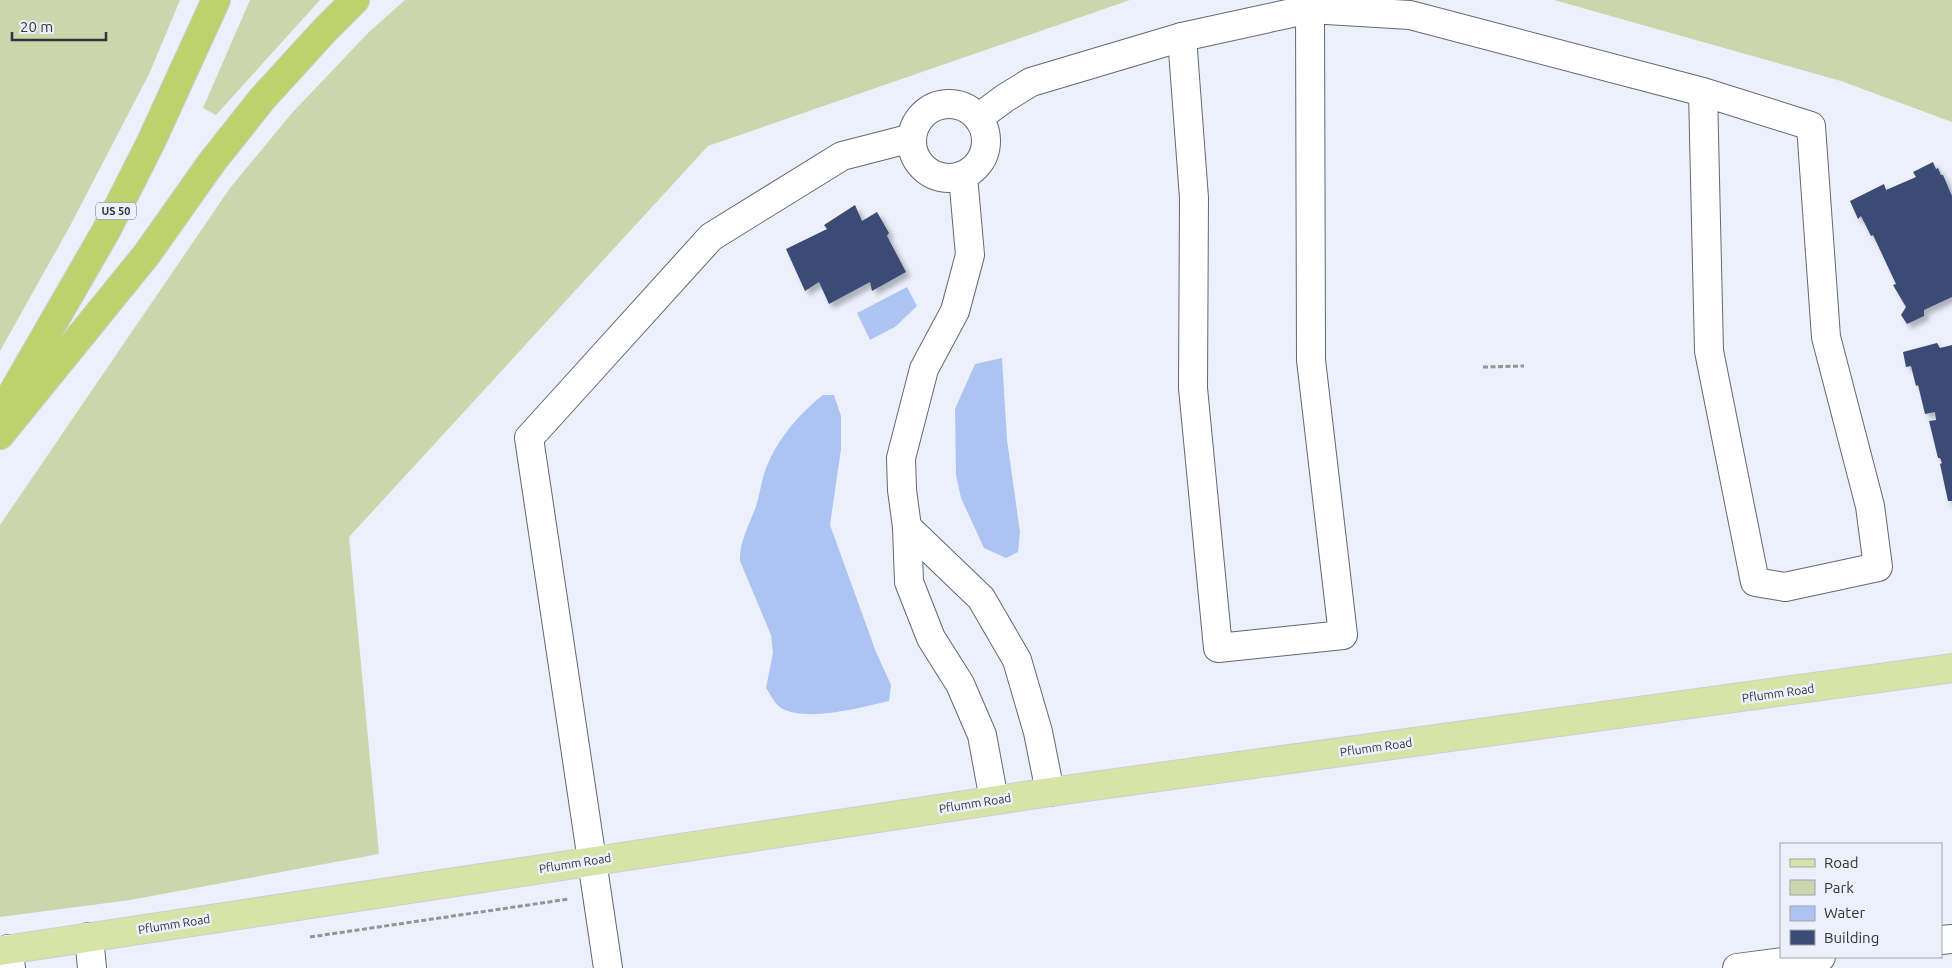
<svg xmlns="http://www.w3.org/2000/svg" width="1952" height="968" font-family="Ubuntu,sans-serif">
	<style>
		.green { fill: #cbd6ac }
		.water { fill: #adc4f3 }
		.building { fill: #3a4c74; filter: url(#shadow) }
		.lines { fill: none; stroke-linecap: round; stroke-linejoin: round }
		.minor-casing { stroke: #636871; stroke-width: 30 }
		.major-casing { stroke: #cececf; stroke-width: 30 }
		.highway-casing { stroke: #cececf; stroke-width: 30 }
		.path { stroke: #91959c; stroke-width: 3; stroke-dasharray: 5 2.5; stroke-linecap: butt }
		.minor { stroke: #fff; stroke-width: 28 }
		.major { stroke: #d7e3a7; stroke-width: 28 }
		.highway { stroke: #bdd16d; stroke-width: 28 }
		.labels { text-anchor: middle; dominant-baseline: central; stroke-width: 5; stroke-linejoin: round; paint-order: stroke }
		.shield { fill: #ebf0fb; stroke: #696c72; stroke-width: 1 }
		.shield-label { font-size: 11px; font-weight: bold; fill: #313337 }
		.street-label { font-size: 12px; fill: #313337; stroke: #ebf0fb }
	</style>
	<defs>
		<filter id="shadow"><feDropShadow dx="4.5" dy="4.5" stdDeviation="2.5" flood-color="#0004"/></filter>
	</defs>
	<rect width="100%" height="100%" fill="#ebf0fb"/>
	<g class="green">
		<path d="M0,0H180L150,72L70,226L0,351Z"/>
		<path d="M250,0H320L216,115L203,108Z"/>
		<path d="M405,0H1130L708,146L349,537L379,854L130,900L0,917V525L230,188L292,113L369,32Z"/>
		<path d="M1554,0H1952V122L1841,81Z"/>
	</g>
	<g class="water">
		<path d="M907,287L917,306L895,327L870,340L857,313Z"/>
		<path d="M1002,358L1007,440L1020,532L1018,552L1006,558L984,548L961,498L956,475L955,409L975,364Z"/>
		<path d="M823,395H834L841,416V449L830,525L876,652L891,685L889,701C863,707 808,722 783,709C775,705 771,695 766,688L773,653L771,635L740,561C739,543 749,525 755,509C760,496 761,481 766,468C778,438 799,414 823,395Z"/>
	</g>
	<g class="building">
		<path d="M1933,162L1936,169L1938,168L1941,175H1943L1952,196V297L1924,310V316L1907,324L1901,315L1906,307L1893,285L1896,284L1873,235L1871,236L1861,216L1858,219L1850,201L1884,184L1886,190L1916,177L1913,172Z"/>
		<path d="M855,205L862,221L877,212L889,233L887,236L906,272L872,291L870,282L829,304L819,282L805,291L786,249L827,229L824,225Z"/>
		<path d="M1937,343L1940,348L1952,345V501H1948L1940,464L1942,463L1940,458H1938L1929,421L1936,420L1935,412L1925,414L1918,385L1916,386L1911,366L1906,367L1903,352Z"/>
	</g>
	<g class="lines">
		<defs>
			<g id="minor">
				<path d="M1182,37L1194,198L1193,388L1218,648L1343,635L1311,360L1310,9"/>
				<circle cx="949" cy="141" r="37"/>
				<path d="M978,118L1005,98L1031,82L1182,37L1310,9L1410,15L1703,92L1811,126L1826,337L1870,506L1878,567L1785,587L1755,582L1709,351L1703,92"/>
				<path d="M963,176L970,255L955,311L924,369L901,458L902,490L907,527L909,582L931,638L960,684L982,735L994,800"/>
				<path d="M907,527L981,598L1017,660L1038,732L1050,792"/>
				<path d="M89,937L92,968"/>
				<path d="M1941,940L1952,939"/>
				<path d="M8,949L11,968"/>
				<path d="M608,968L529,438L711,237L842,156L912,138"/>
				<path d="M1737,968L1821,957"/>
			</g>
			<path id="major" d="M0,951L1050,792L1952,668"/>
			<g id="highway">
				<path d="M1,413L106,231L151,142L216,0"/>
				<path d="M0,435L147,254L212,162L262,99L325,30L355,0"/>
			</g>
		</defs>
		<use href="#minor" class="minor-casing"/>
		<use href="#major" class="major-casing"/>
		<use href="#highway" class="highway-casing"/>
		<g class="path">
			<path d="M1483,367L1524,366"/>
			<path d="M310,937L569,899"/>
		</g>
		<use href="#minor" class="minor"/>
		<use href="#major" class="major"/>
		<use href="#highway" class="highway"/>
	</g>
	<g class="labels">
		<rect class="shield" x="96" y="202.5" width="40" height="17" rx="4"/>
		<g class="shield-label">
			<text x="116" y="211">US 50</text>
		</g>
		<g class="street-label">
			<text transform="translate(1778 693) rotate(-8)">Pflumm Road</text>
			<text transform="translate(1376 747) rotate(-8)">Pflumm Road</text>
			<text transform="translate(975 803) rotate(-9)">Pflumm Road</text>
			<text transform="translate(575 863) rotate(-9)">Pflumm Road</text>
			<text transform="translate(174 924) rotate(-9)">Pflumm Road</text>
		</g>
	</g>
	<rect x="1780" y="843" width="162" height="115" fill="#ebf0fb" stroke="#a1a4ad"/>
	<rect x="1790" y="859" width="25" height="8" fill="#d7e3a7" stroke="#a1a4ad"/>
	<text x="1824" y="868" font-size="15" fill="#313337">Road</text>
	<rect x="1790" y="880" width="25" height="15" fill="#cbd6ac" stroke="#a1a4ad"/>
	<text x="1824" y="893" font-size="15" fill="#313337">Park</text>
	<rect x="1790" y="906" width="25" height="15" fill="#adc4f3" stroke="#a1a4ad"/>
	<text x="1824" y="918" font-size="15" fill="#313337">Water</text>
	<rect x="1790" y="930" width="25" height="15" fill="#3a4c74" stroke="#a1a4ad"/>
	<text x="1824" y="943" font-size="15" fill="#313337">Building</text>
	<path d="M12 32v8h94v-8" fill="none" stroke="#313337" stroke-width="2.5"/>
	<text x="20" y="32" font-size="15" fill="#313337" stroke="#ebf0fb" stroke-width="4" paint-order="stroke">20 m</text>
</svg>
